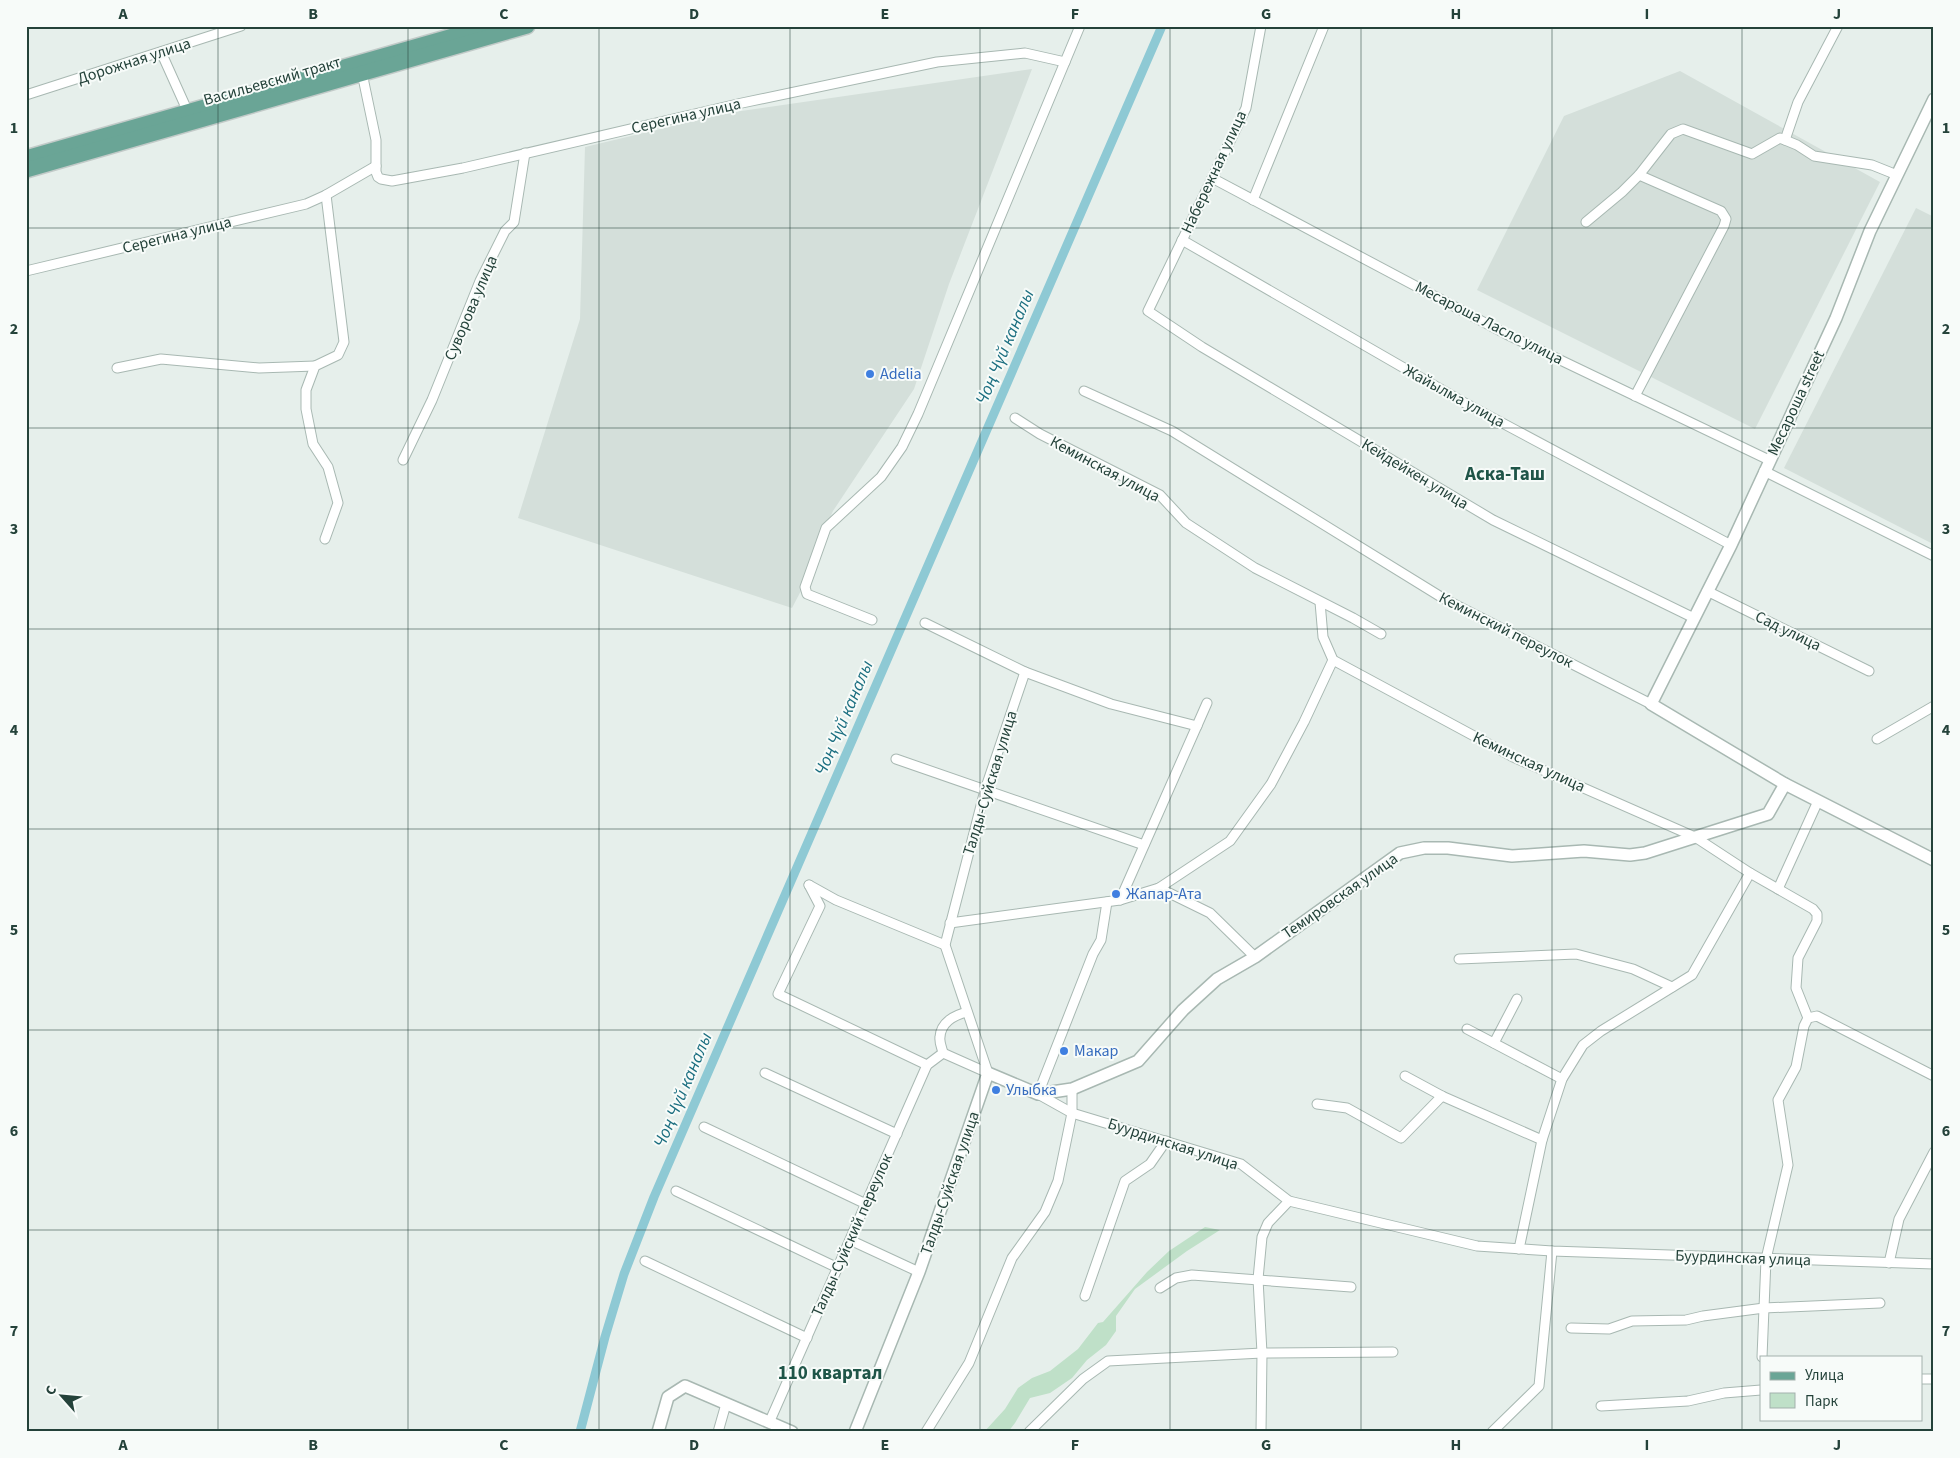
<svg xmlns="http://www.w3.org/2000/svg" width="1960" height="1458" font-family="'Source Sans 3',sans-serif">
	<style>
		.built { fill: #d4dfda }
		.green { fill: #bfe0c8 }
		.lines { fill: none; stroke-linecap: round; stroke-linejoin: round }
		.canal { stroke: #8ec9d4; stroke-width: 9 }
		.minor-casing { stroke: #a8b8b2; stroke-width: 11 }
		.tertiary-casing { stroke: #a8b8b2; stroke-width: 14 }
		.primary-casing { stroke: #c2cac8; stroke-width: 18 }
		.minor { stroke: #fff; stroke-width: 9 }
		.tertiary { stroke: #fff; stroke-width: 11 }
		.primary { stroke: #6aa596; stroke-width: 15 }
		.grid { fill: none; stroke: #24423a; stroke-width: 1; stroke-opacity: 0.55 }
		.shop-dot { fill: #3f7fe0; stroke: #f7fbf9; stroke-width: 2 }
		.labels { text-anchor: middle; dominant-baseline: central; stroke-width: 4; stroke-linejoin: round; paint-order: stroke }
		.street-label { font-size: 16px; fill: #24423a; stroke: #f7fbf9 }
		.shop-label { font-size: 16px; fill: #366cbe; stroke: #f7fbf9; text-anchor: start }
		.water-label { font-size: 18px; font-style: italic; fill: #1c6f80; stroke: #f7fbf9 }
		.quarter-label { font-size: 19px; font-weight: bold; fill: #1f5548; stroke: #f7fbf9 }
		.neatline { fill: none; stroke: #24423a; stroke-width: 2 }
		.grid-label { font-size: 16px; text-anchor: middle; font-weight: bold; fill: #24423a }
	</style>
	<rect width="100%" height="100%" fill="#e6efeb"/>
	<g class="built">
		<path d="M1032,69L949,284L914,389L833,511L821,537L804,585L792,608L518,518L580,319L585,147L727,113Z"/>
		<path d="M1680,71L1880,182L1755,429L1477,290L1564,116Z"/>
		<path d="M1916,208L1934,217L1933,544L1784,468Z"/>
	</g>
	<path class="green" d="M1205,1227L1220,1230L1187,1251L1135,1289L1116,1316V1331L1106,1345L1087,1360L1072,1378L1050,1393L1030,1398L1015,1423L1008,1432H984L1005,1409L1018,1388L1032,1378L1050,1371L1078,1349L1098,1323L1103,1322L1147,1272L1169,1251Z"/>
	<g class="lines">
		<path class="canal" d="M580,1432L605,1337L624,1274L654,1197L1162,26"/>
		<defs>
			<g id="minor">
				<path d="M1261,26L1246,108L1148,311L1202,347L1493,520L1694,618"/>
				<path d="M161,52L188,112"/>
				<path d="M362,73L376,140V172L378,177L381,179L392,181L463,168L742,103L937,62L1025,53L1065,62"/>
				<path d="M26,95L241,26"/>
				<path d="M1785,140L1798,102L1838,26"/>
				<path d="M1212,178L1506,334L1769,460"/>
				<path d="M1253,200L1324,26"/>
				<path d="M1586,222L1622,192L1639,175L1671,134L1683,129L1752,154L1780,138L1797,145L1814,156L1872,165L1897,175"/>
				<path d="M1182,240L1463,402L1731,545"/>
				<path d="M26,271L306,204L326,195L376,166"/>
				<path d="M117,368L161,359L259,368L315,366"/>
				<path d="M1084,391L1172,431L1446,600L1651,704"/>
				<path d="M1635,396L1724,226L1726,219L1721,211L1639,175"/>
				<path d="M1015,418L1040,434L1160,495L1186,523L1255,568L1353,618L1381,634"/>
				<path d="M403,460L432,400L480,281L505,231L514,222L525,153"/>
				<path d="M1764,471L1934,556"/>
				<path d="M325,539L338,503L328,467L313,444L306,409V390L315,366L338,355L344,342L326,195"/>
				<path d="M1707,591L1869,671"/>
				<path d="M1320,602L1323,637L1333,660L1513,757L1695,837L1750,873L1813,909L1817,914V921L1798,958L1796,988L1808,1018"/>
				<path d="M872,620L807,594L805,587L826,528L881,477L902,447L918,414L1080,26"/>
				<path d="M925,623L1025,672L1111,704L1197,726"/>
				<path d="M1877,739L1934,706"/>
				<path d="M896,759L1144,845"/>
				<path d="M809,885L820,906L778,994L927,1065"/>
				<path d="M809,885L836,900L945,945"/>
				<path d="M1159,888L1210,913L1255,957"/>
				<path d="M1778,889L1818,801"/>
				<path d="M1120,900L1207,703"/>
				<path d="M1107,902L1101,940L1093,954L1038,1094L1072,1113L1241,1164L1289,1201L1477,1246L1552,1251L1934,1264"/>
				<path d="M950,923L1120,900L1159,888L1230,841L1271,784L1304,722L1333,660"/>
				<path d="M1459,959L1576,954L1633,969L1672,987"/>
				<path d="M1467,1029L1562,1079"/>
				<path d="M1494,1043L1517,999"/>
				<path d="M943,1053C942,1048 939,1042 940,1037C941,1022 955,1015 967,1012"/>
				<path d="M943,1053L988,1073"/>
				<path d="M765,1073L897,1134"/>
				<path d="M988,1073L945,945L985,790L1025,672"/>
				<path d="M1405,1076L1442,1096L1542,1140"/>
				<path d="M1317,1104L1347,1108L1401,1138L1442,1096"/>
				<path d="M704,1127L866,1204"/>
				<path d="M676,1191L838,1268"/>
				<path d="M850,1240L919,1272"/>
				<path d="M1519,1249L1542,1140L1562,1079L1583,1045L1601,1031L1692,975L1750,873"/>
				<path d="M645,1261L807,1338"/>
				<path d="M1889,1263L1899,1219L1934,1152"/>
				<path d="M1160,1288L1176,1278L1192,1275L1351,1287"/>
				<path d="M1085,1296L1125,1181L1150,1164L1166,1141"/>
				<path d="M1571,1328L1609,1329L1632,1321L1686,1320L1703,1316L1764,1308L1880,1303"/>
				<path d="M1762,1357L1766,1259L1788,1165L1778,1100L1796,1067L1804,1026L1808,1018L1817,1016L1934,1076"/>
				<path d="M1921,1379H1932"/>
				<path d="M1601,1406L1688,1401L1724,1393L1761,1390"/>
				<path d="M769,1423L927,1065L943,1053"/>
				<path d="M718,1432L726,1404"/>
				<path d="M926,1432L969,1363L1012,1258L1045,1212L1058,1181L1072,1113V1089"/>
				<path d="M1029,1432L1083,1379L1108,1361L1262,1353L1393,1352"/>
				<path d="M1261,1432L1262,1353L1258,1279L1262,1237L1268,1223L1289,1201"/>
				<path d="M1492,1432L1539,1386L1552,1251"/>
			</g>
			<g id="tertiary">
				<path d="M1934,99L1870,231L1836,318L1731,545L1651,704L1785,784L1934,860"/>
				<path d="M658,1432L668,1397L685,1386L792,1432"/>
				<path d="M855,1432L919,1272L988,1073L1038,1094L1072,1089L1138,1061L1183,1010L1217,979L1255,957L1400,853L1424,848H1448L1512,856L1584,851L1630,855L1645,853L1768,814L1785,784"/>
			</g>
			<g id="primary">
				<path d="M26,158L488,26"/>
				<path d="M26,170L527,26"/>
			</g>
		</defs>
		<use href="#minor" class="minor-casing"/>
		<use href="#tertiary" class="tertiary-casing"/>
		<use href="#primary" class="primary-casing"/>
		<use href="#minor" class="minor"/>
		<use href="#tertiary" class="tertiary"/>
		<use href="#primary" class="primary"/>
	</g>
	<path class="grid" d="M218,26V1432M408,26V1432M599,26V1432M790,26V1432M980,26V1432M1170,26V1432M1361,26V1432M1552,26V1432M1742,26V1432M26,228H1934M26,428H1934M26,629H1934M26,829H1934M26,1030H1934M26,1230H1934"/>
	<g class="shop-dot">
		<circle cx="870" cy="374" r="5"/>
		<circle cx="1116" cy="894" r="5"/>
		<circle cx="1064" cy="1051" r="5"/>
		<circle cx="996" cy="1090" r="5"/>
	</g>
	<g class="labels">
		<g class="street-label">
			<text transform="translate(134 61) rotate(-18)">Дорожная улица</text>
			<text transform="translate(272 81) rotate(-16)">Васильевский тракт</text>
			<text transform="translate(686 116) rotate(-13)">Серегина улица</text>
			<text transform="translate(1214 172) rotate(-65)">Набережная улица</text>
			<text transform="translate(177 235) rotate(-14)">Серегина улица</text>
			<text transform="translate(471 308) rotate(-67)">Суворова улица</text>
			<text transform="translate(1489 323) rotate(27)">Месароша Ласло улица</text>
			<text transform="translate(1454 396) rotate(29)">Жайылма улица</text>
			<text transform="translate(1796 403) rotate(-65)">Месароша street</text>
			<text transform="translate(1105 469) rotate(28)">Кеминская улица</text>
			<text transform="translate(1415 474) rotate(31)">Кейдейкен улица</text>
			<text transform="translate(1506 630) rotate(27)">Кеминский переулок</text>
			<text transform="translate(1788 631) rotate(26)">Сад улица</text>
			<text transform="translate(1529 762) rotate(25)">Кеминская улица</text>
			<text transform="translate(990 783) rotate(-73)">Талды-Суйская улица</text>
			<text transform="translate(1340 896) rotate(-35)">Темировская улица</text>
			<text transform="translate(1173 1144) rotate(18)">Буурдинская улица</text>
			<text transform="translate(950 1183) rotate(-71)">Талды-Суйская улица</text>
			<text transform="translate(852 1235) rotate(-66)">Талды-Суйский переулок</text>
			<text transform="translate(1743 1258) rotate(2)">Буурдинская улица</text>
		</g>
		<g class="shop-label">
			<text x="880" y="374">Adelia</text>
			<text x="1126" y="894">Жапар-Ата</text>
			<text x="1074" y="1051">Макар</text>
			<text x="1006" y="1090">Улыбка</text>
		</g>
		<g class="water-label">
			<text transform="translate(1005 347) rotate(-67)">Чоң Чүй каналы</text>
			<text transform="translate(844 718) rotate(-67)">Чоң Чүй каналы</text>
			<text transform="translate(683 1090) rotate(-67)">Чоң Чүй каналы</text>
		</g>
		<g class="quarter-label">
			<text x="1505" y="474">Аска-Таш</text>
			<text x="830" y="1373">110 квартал</text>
		</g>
	</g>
	<rect width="1960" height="1458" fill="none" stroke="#f7fbf9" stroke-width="55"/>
	<rect x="1760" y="1356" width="162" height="65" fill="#f7fbf9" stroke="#a3b1ad"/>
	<rect x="1770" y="1372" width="25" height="8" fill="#6aa596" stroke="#a3b1ad"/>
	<text x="1805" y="1380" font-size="15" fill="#24423a">Улица</text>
	<rect x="1770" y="1393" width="25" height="15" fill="#bfe0c8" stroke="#a3b1ad"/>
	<text x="1805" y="1406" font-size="15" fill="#24423a">Парк</text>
	<g transform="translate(62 1396) rotate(297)" stroke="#f7fbf9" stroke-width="4" paint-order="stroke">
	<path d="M0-4L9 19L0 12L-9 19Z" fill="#24423a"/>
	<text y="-8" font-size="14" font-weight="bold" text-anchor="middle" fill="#24423a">С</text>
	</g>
	<rect x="28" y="28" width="1904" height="1402" class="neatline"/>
	<g class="grid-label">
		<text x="123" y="19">A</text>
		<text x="313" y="19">B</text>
		<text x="504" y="19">C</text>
		<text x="694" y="19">D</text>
		<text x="885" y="19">E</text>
		<text x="1075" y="19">F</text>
		<text x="1266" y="19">G</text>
		<text x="1456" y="19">H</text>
		<text x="1647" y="19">I</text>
		<text x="1837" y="19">J</text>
		<text x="14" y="133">1</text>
		<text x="1946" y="133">1</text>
		<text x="14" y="334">2</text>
		<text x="1946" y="334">2</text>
		<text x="14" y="534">3</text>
		<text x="1946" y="534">3</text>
		<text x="14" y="735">4</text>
		<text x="1946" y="735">4</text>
		<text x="14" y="935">5</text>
		<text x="1946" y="935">5</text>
		<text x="14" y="1136">6</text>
		<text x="1946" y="1136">6</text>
		<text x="14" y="1336">7</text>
		<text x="1946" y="1336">7</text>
		<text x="123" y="1450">A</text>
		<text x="313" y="1450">B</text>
		<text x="504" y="1450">C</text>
		<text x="694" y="1450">D</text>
		<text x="885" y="1450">E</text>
		<text x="1075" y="1450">F</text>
		<text x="1266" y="1450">G</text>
		<text x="1456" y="1450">H</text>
		<text x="1647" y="1450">I</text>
		<text x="1837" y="1450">J</text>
	</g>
</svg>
